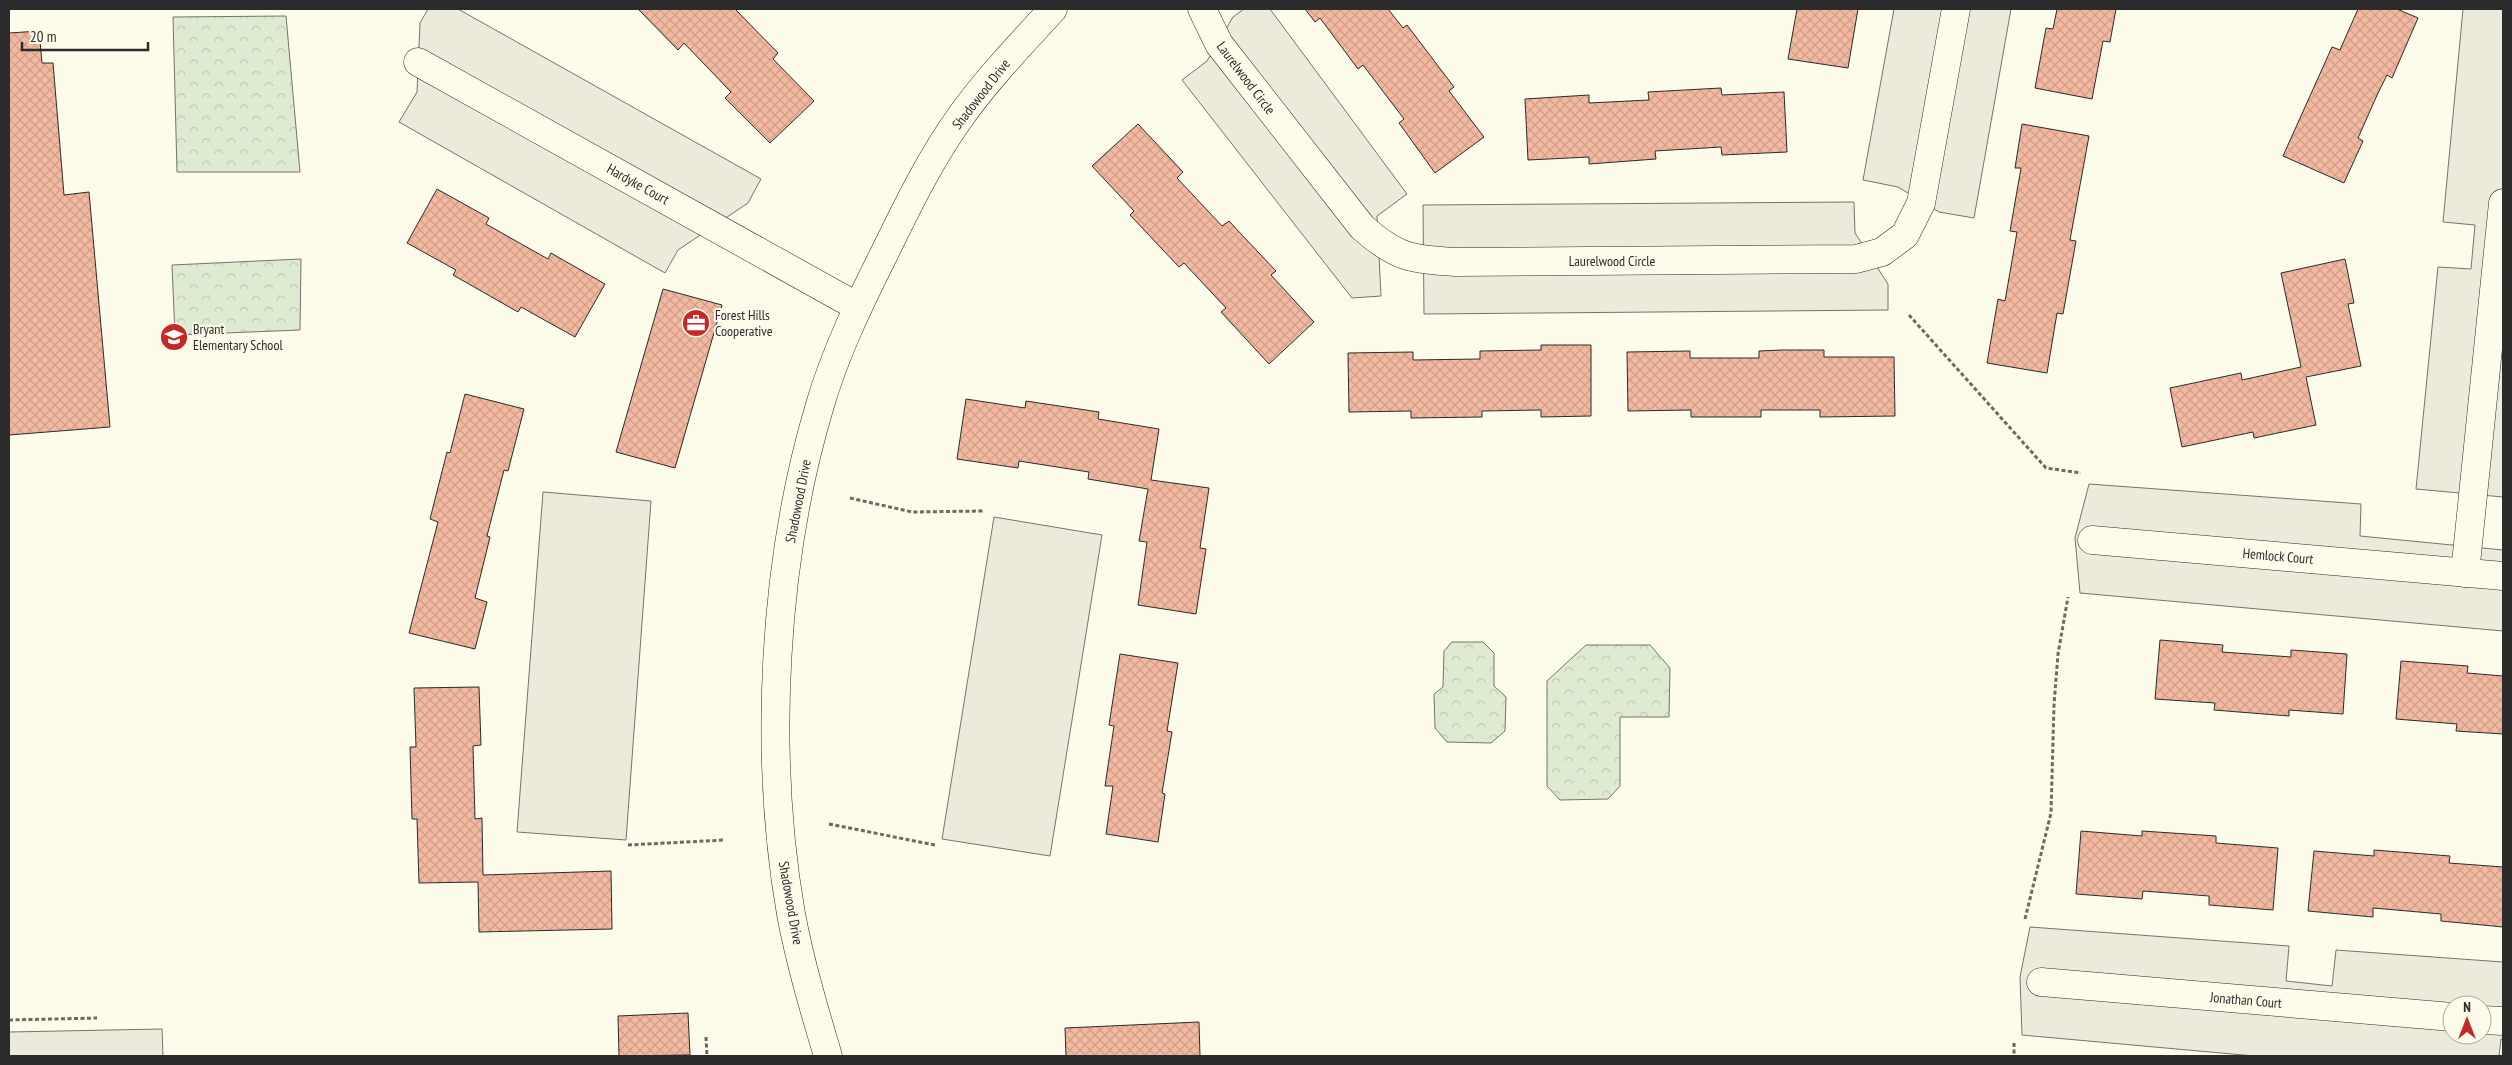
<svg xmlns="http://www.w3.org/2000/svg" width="2512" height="1065" font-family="'PT Sans Narrow',sans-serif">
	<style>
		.forest { fill: url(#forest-crowns); stroke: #74746e }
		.parking { fill: #eceadb; stroke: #74746e; fill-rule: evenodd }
		.building { fill: url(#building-cross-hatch); stroke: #2b2b2b }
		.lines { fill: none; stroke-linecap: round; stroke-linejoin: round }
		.minor-casing { stroke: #2b2b2b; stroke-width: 29 }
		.path { stroke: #6a6964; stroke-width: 3; stroke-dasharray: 4 2.5; stroke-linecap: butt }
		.minor { stroke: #fdfbea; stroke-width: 28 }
		.labels { text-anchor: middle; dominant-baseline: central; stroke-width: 4; stroke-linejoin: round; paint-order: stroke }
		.street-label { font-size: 14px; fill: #2b2b2b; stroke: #fdfbea }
		.poi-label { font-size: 14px; fill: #2b2b2b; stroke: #fdfbea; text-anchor: start }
	</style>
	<defs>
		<pattern id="forest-crowns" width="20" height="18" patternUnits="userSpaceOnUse" patternTransform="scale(1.25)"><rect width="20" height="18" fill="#deebd1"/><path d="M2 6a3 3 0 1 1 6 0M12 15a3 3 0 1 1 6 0" fill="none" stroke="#bfcab4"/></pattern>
		<pattern id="building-cross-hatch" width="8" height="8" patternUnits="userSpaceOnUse" patternTransform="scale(1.25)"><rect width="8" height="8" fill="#f2b8a0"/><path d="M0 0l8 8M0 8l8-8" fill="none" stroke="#d09e8a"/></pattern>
	</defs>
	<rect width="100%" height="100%" fill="#fdfbea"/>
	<g class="forest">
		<path d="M286,16L300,172H177L173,17Z"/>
		<path d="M301,259L300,330L175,335L172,265Z"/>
		<path d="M1452,642H1483L1494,653V686L1506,697L1505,731L1491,743L1447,742L1435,728L1434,694L1443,687L1444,651Z"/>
		<path d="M1586,645H1650L1670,668L1669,717H1620V786L1608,799L1560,800L1547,786V681Z"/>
	</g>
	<g class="parking">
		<path d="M428,9H458L761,179L748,203L678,250L665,273L399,122L417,92L420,23Z"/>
		<path d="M1244,9H1270L1407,194L1377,216L1381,296L1352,298L1182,80L1207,61L1233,17Z"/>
		<path d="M1894,9H2011L1974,218L1939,212L1898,187L1863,180Z"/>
		<path d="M2463,9H2503V497L2416,489L2438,267L2471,269L2475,225L2443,222Z"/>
		<path d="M1854,202L1855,233L1888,284V310L1424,314L1423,205Z"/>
		<path d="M2089,484L2361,504L2360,536L2503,550V631L2080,593L2075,538Z"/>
		<path d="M543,492L651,501L626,840L517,832Z"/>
		<path d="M994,517L1102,535L1050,856L942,839Z"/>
		<path d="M2030,927L2289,946L2286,981L2332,986L2336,950L2503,962V1039H2501L2499,1056H2254L2022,1035L2020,977ZM2452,1005H2482V1035H2452Z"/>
		<path d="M162,1029L163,1056H9V1032Z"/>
	</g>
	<g class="building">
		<path d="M638,9H735L778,53L773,59L814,101L770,143L725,98L731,92L684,43L678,50Z"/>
		<path d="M1305,9H1388L1403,28L1407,25L1454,87L1449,91L1484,137L1435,173L1399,123L1404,119L1363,65L1358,69L1320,18L1315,22Z"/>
		<path d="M1797,9H1858L1848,68L1788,59Z"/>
		<path d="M2057,9H2116L2110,42L2103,41L2092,99L2035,88L2046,28L2053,29Z"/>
		<path d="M2358,9H2397L2418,18L2392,78L2387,75L2378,93L2358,138L2363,141L2344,183L2283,156L2332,47L2340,50Z"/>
		<path d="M39,31L42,63H53L64,195L89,192L110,427L9,435V33Z"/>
		<path d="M1721,88L1722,95L1784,92L1787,152L1722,155L1721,147L1655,151L1656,159L1589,164V157L1528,160L1525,99L1589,95V103L1649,100L1648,92Z"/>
		<path d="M1138,124L1183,172L1177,178L1222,226L1229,221L1242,235L1276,271L1271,275L1314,322L1269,364L1221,312L1226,308L1184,263L1179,267L1130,215L1134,211L1092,166Z"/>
		<path d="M2022,124L2089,136L2070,240L2076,241L2063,314L2057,313L2047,373L1987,363L1998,299L2005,301L2017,232L2010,231L2021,168H2015Z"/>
		<path d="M437,189L489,218L486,224L523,245L548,259L551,253L605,284L575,337L521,307L518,312L453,275L456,270L407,243Z"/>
		<path d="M2345,259L2354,303L2348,304L2361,366L2306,377L2316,425L2254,438L2253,432L2182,447L2170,388L2241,373L2242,380L2301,367L2281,273Z"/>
		<path d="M663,289L722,305L675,468L616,452Z"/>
		<path d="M1541,345H1591V416L1541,417V410L1482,411V417L1411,418V411L1349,412L1348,353L1413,352V360L1480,359V351L1541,350Z"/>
		<path d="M1782,350H1824V357H1894L1895,416L1820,417V410H1761V417H1691V410L1628,411L1627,352L1690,351V358H1759V351Z"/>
		<path d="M465,394L524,409L508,471L504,470L487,536L490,537L475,598L487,602L475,649L409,633L438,522L430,519L447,452L450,453Z"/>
		<path d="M966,399L1025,408L1026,401L1099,412L1098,419L1159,429L1151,480L1209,488L1200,548L1206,549L1196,614L1138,605L1147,542L1139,541L1148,489L1088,479L1089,472L1019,461L1018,468L957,459Z"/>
		<path d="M2160,640L2223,645L2222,652L2291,657V650L2347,654L2343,714L2289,710V716L2214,710L2215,703L2155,699Z"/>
		<path d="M1120,654L1178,663L1167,731L1172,732L1162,793L1165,794L1158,842L1106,834L1113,786H1105L1114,726L1109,725Z"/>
		<path d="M2401,661L2468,666L2467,673L2503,676V734L2456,731L2457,724L2396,719Z"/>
		<path d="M479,687L481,745L473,746L475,819L482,818L483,875L611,871L612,929L479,932L478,882L419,883L417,819H412L410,747H416L414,688Z"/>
		<path d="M2081,831L2142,836V831L2216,836V843L2278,848L2273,910L2209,905V896L2143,891L2142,899L2076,894Z"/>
		<path d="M2374,850L2450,856L2449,863L2503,867V927L2441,921V914L2385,909L2373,908V917L2308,911L2314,851L2374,856Z"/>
		<path d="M688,1013L690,1055L619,1056L618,1016Z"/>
		<path d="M1199,1022L1200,1056H1066L1065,1028Z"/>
	</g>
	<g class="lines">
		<defs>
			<g id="minor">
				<path d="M1202,9L1219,44L1362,227C1397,258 1410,259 1456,262L1856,259L1882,252L1905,235L1921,203L1956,9"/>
				<path d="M418,62L858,307"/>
				<path d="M2092,540L2503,576"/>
				<path d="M2465,573L2503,203"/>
				<path d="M2041,982L2452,1017"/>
				<path d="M2482,1020L2503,1021"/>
				<path d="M828,1056C814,1009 800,962 791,914C763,753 773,561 820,405C835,353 860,302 884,254C907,207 930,159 961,116C988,78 1022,43 1053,9"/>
			</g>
		</defs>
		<use href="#minor" class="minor-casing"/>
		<g class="path">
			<path d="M1909,315L2046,468L2081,473"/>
			<path d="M850,498L912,512L983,511"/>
			<path d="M829,824L935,845"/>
			<path d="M628,845L725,840"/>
			<path d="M2025,919L2051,813L2054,705L2058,654L2068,597"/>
			<path d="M9,1020L97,1018"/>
			<path d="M706,1037L707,1056"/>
			<path d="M2014,1043V1056"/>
		</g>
		<use href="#minor" class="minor"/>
	</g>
	<defs>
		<symbol id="office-disc" viewBox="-11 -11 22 22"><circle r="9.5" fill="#c62828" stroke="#fdfbea"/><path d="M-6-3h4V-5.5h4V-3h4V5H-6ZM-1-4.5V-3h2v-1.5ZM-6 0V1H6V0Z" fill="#fff"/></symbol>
		<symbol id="school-disc" viewBox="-11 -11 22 22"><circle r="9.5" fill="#c62828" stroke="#fdfbea"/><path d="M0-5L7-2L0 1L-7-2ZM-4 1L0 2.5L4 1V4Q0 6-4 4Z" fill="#fff"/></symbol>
	</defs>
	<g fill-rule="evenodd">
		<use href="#office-disc" x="680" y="307" width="32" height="32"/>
		<use href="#school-disc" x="158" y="321" width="32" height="32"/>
	</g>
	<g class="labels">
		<g class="street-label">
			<text transform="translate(1246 78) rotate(53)">Laurelwood Circle</text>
			<text transform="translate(981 94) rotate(-52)">Shadowood Drive</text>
			<text transform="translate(638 184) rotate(29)">Hardyke Court</text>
			<text x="1612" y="261">Laurelwood Circle</text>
			<text transform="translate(798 501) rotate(-79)">Shadowood Drive</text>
			<text transform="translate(2278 556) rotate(5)">Hemlock Court</text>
			<text transform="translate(791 903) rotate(80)">Shadowood Drive</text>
			<text transform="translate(2246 1000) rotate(5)">Jonathan Court</text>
		</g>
		<g class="poi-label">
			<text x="715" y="315">Forest Hills<tspan x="715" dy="16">Cooperative</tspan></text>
			<text x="193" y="329">Bryant<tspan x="193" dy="16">Elementary School</tspan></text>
		</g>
	</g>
	<rect width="2512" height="1065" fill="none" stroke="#2b2b2b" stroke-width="20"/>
	<g transform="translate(2467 1020)"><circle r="24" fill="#fdfbea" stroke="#a9a89e"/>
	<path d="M0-4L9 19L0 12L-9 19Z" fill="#c62828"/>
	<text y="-8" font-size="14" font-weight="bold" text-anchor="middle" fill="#2b2b2b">N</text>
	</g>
	<path d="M22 42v8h126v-8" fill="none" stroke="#2b2b2b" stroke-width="2.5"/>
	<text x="30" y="42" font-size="15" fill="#2b2b2b" stroke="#fdfbea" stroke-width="4" paint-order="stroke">20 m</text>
</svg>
